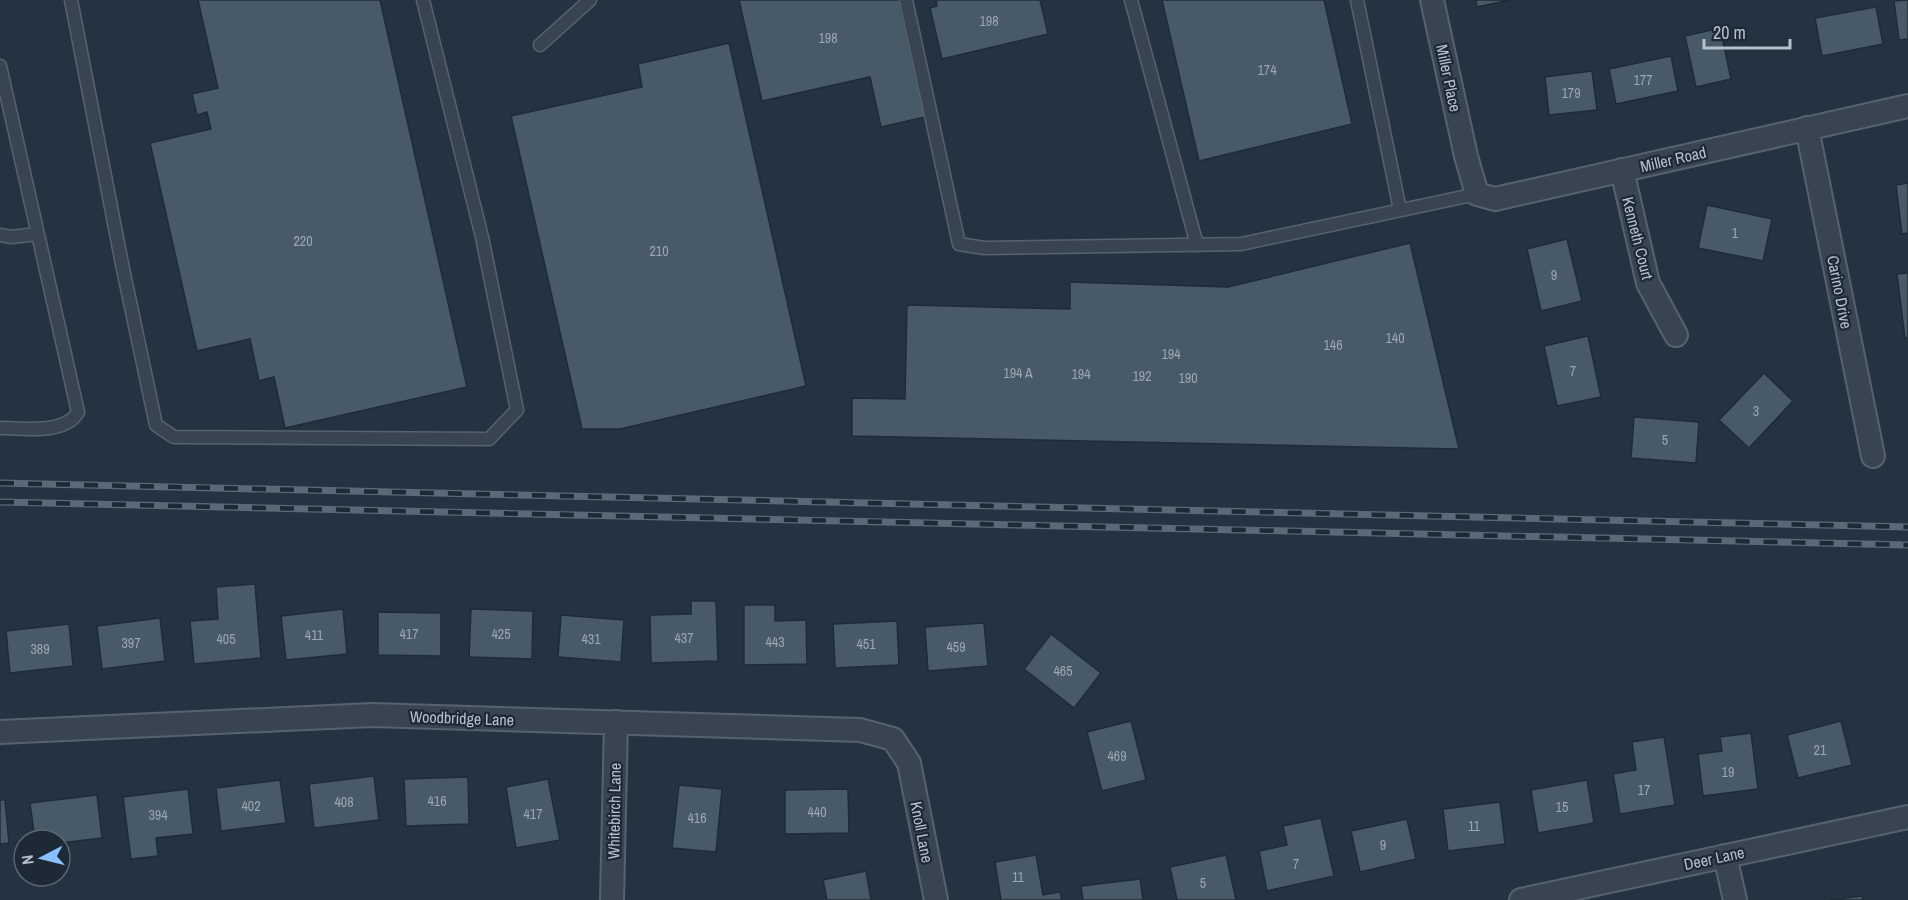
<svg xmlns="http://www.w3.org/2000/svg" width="1908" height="900" font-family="'Archivo Narrow',sans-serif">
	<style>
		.building { fill: #485968; stroke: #1f2c38; stroke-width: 1.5 }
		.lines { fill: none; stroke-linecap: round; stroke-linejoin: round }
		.lane-casing { stroke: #56636e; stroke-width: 15 }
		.street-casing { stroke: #56636e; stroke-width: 26 }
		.lane { stroke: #384551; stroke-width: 12 }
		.street { stroke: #384551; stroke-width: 22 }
		.rail-casing { stroke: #5a6978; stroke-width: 7 }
		.rail { stroke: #1d2a36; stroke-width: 4.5; stroke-dasharray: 14; stroke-linecap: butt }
		.labels { text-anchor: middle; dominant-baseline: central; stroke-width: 4.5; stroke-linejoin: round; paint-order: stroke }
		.number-label { font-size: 14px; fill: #9aa6b2 }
		.street-label { font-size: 16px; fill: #b5c0cb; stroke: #1d2a36 }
	</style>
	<rect width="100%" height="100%" fill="#243342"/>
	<g class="building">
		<path d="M198,0H380L467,387L285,428L274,377L259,381L250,339L197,351L150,143L211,129L207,112L197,115L192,94L218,88Z"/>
		<path d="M739,0H899L925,117L881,127L870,77L762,101Z"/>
		<path d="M936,0H1040L1048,34L942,59L930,8L937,6Z"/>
		<path d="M1162,0H1324L1352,124L1199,161Z"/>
		<path d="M1476,0H1510L1477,7Z"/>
		<path d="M1908,0V39L1899,40L1894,1Z"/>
		<path d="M1876,7L1883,44L1822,56L1815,18Z"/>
		<path d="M1720,28L1731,79L1696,87L1685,36Z"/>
		<path d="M729,43L806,386L620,429H582L511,116L642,87L638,64Z"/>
		<path d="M1671,56L1678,91L1616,104L1609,69Z"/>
		<path d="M1592,71L1597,110L1549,115L1545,77Z"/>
		<path d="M1908,183V233L1902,234L1896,185Z"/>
		<path d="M1707,205L1772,219L1763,261L1698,248Z"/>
		<path d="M1567,239L1582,301L1541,311L1527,249Z"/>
		<path d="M1410,243L1459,449L852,436V398L905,399L907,305L1070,309V282L1228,287Z"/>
		<path d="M1908,273V338H1905L1897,274Z"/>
		<path d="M1588,336L1601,397L1557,406L1544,346Z"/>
		<path d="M1764,373L1793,401L1749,448L1719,420Z"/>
		<path d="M1634,417L1699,422L1696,463L1631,458Z"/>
		<path d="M255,584L261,658L194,664L190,621L218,619L216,587Z"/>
		<path d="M691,601H716L718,661L651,663L650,615L691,614Z"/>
		<path d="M744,605H775V621L806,620L807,664L744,665Z"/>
		<path d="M343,609L347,654L286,660L281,616Z"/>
		<path d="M471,609L533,611L532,659L469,657Z"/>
		<path d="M378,612L441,613V656L378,655Z"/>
		<path d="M561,615L624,620L621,662L558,657Z"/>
		<path d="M160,618L165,661L102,669L97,626Z"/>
		<path d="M897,621L899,665L835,668L833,624Z"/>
		<path d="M984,623L988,666L928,671L925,627Z"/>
		<path d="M69,624L73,666L10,673L6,631Z"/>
		<path d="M1051,634L1101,673L1074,708L1024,669Z"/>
		<path d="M1131,721L1146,780L1102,791L1087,732Z"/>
		<path d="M1841,721L1852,765L1798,778L1787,735Z"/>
		<path d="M1751,733L1758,789L1703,796L1698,754L1722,751L1720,737Z"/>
		<path d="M1664,737L1675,805L1620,814L1613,774L1636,770L1632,742Z"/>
		<path d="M374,776L379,820L314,828L309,784Z"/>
		<path d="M468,777L469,824L406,826L404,779Z"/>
		<path d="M548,779L560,840L516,848L506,787Z"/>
		<path d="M280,780L286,823L221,831L216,788Z"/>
		<path d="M1587,780L1594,823L1538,833L1531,790Z"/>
		<path d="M679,785L722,789L716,852L672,848Z"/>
		<path d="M188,789L193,834L156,838L158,856L131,859L123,797Z"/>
		<path d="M848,789L849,833L785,834V790Z"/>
		<path d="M97,795L102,838L60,843V840H35L30,803Z"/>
		<path d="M0,800H5L9,843L0,844Z"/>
		<path d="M1500,802L1505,844L1448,851L1443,809Z"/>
		<path d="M1321,818L1334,876L1267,891L1259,851L1287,845L1283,826Z"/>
		<path d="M1407,819L1416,859L1360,872L1351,831Z"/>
		<path d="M1036,855L1043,895L1060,892L1062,900H1001L995,862Z"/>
		<path d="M1226,855L1236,900H1177L1170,867Z"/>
		<path d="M866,871L871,900H827L823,880Z"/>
		<path d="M1140,879L1143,900H1083L1081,886Z"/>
		<path d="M1862,896L1863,900H1830Z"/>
	</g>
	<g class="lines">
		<defs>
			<g id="lane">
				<path d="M71,0L122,264L156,425L174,437L489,439L517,410L482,237L423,0"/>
				<path d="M906,0L959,244L984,248L1241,244L1477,194"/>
				<path d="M1131,0L1197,245"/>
				<path d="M1357,0L1400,210"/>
				<path d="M540,45L590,0"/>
				<path d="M0,66L78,412C65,435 23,428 0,428"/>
				<path d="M0,235L11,237L37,234"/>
			</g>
			<g id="street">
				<path d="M1432,0L1466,156L1477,194L1495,199L1908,106"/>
				<path d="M1807,128L1873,456"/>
				<path d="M1622,170L1648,283L1676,335"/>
				<path d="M0,732L372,715L860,730L893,739L909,763L936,900"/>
				<path d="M1725,856L1735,900"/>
				<path d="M612,900L616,722"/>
				<path d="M1521,900L1908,817"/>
			</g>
		</defs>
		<use href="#lane" class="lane-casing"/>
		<use href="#street" class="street-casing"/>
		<use href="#lane" class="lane"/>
		<use href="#street" class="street"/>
		<defs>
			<g id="rail">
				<path d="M0,483L1908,527"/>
				<path d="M0,502L1908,545"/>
			</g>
		</defs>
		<use href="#rail" class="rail-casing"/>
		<use href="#rail" class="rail"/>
	</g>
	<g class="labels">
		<g class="number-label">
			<text x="989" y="21">198</text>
			<text x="828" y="38">198</text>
			<text x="1267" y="70">174</text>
			<text x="1643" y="80">177</text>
			<text x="1571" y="93">179</text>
			<text x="1735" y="233">1</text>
			<text x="303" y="241">220</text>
			<text x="659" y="251">210</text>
			<text x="1554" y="275">9</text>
			<text x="1395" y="338">140</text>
			<text x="1333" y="345">146</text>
			<text x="1171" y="354">194</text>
			<text x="1573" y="371">7</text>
			<text x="1018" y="373">194 A</text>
			<text x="1081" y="374">194</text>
			<text x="1142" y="376">192</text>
			<text x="1188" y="378">190</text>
			<text x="1756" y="411">3</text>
			<text x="1665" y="440">5</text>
			<text x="409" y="634">417</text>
			<text x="501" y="634">425</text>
			<text x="314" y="635">411</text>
			<text x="684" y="638">437</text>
			<text x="226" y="639">405</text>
			<text x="591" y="639">431</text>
			<text x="775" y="642">443</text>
			<text x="131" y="643">397</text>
			<text x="866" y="644">451</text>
			<text x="956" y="647">459</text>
			<text x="40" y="649">389</text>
			<text x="1063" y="671">465</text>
			<text x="1820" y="750">21</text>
			<text x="1117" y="756">469</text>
			<text x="1728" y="772">19</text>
			<text x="1644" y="790">17</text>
			<text x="437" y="801">416</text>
			<text x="344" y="802">408</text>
			<text x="251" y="806">402</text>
			<text x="1562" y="807">15</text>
			<text x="817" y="812">440</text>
			<text x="533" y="814">417</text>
			<text x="158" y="815">394</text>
			<text x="697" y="818">416</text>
			<text x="1474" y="826">11</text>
			<text x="1383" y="845">9</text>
			<text x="1296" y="864">7</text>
			<text x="1018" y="877">11</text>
			<text x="1203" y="883">5</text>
		</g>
		<g class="street-label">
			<text transform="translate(1449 78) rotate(78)">Miller Place</text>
			<text transform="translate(1673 159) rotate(-13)">Miller Road</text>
			<text transform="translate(1638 238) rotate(76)">Kenneth Court</text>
			<text transform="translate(1840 292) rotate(79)">Carino Drive</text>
			<text transform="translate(462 718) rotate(2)">Woodbridge Lane</text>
			<text transform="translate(614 811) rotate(-89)">Whitebirch Lane</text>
			<text transform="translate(922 832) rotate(79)">Knoll Lane</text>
			<text transform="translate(1714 858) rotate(-12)">Deer Lane</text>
		</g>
	</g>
	<g transform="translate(42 858) rotate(263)"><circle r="28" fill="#1d2a36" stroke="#5a6672" stroke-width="1.5"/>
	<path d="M0-4.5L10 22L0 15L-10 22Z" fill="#88c0fd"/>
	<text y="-9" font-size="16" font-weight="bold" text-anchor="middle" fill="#b5c0cb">N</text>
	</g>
	<path d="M1704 39v9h86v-9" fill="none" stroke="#b5c0cb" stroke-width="3"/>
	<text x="1713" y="39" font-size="18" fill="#b5c0cb" stroke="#1d2a36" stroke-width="4.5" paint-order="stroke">20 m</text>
</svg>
